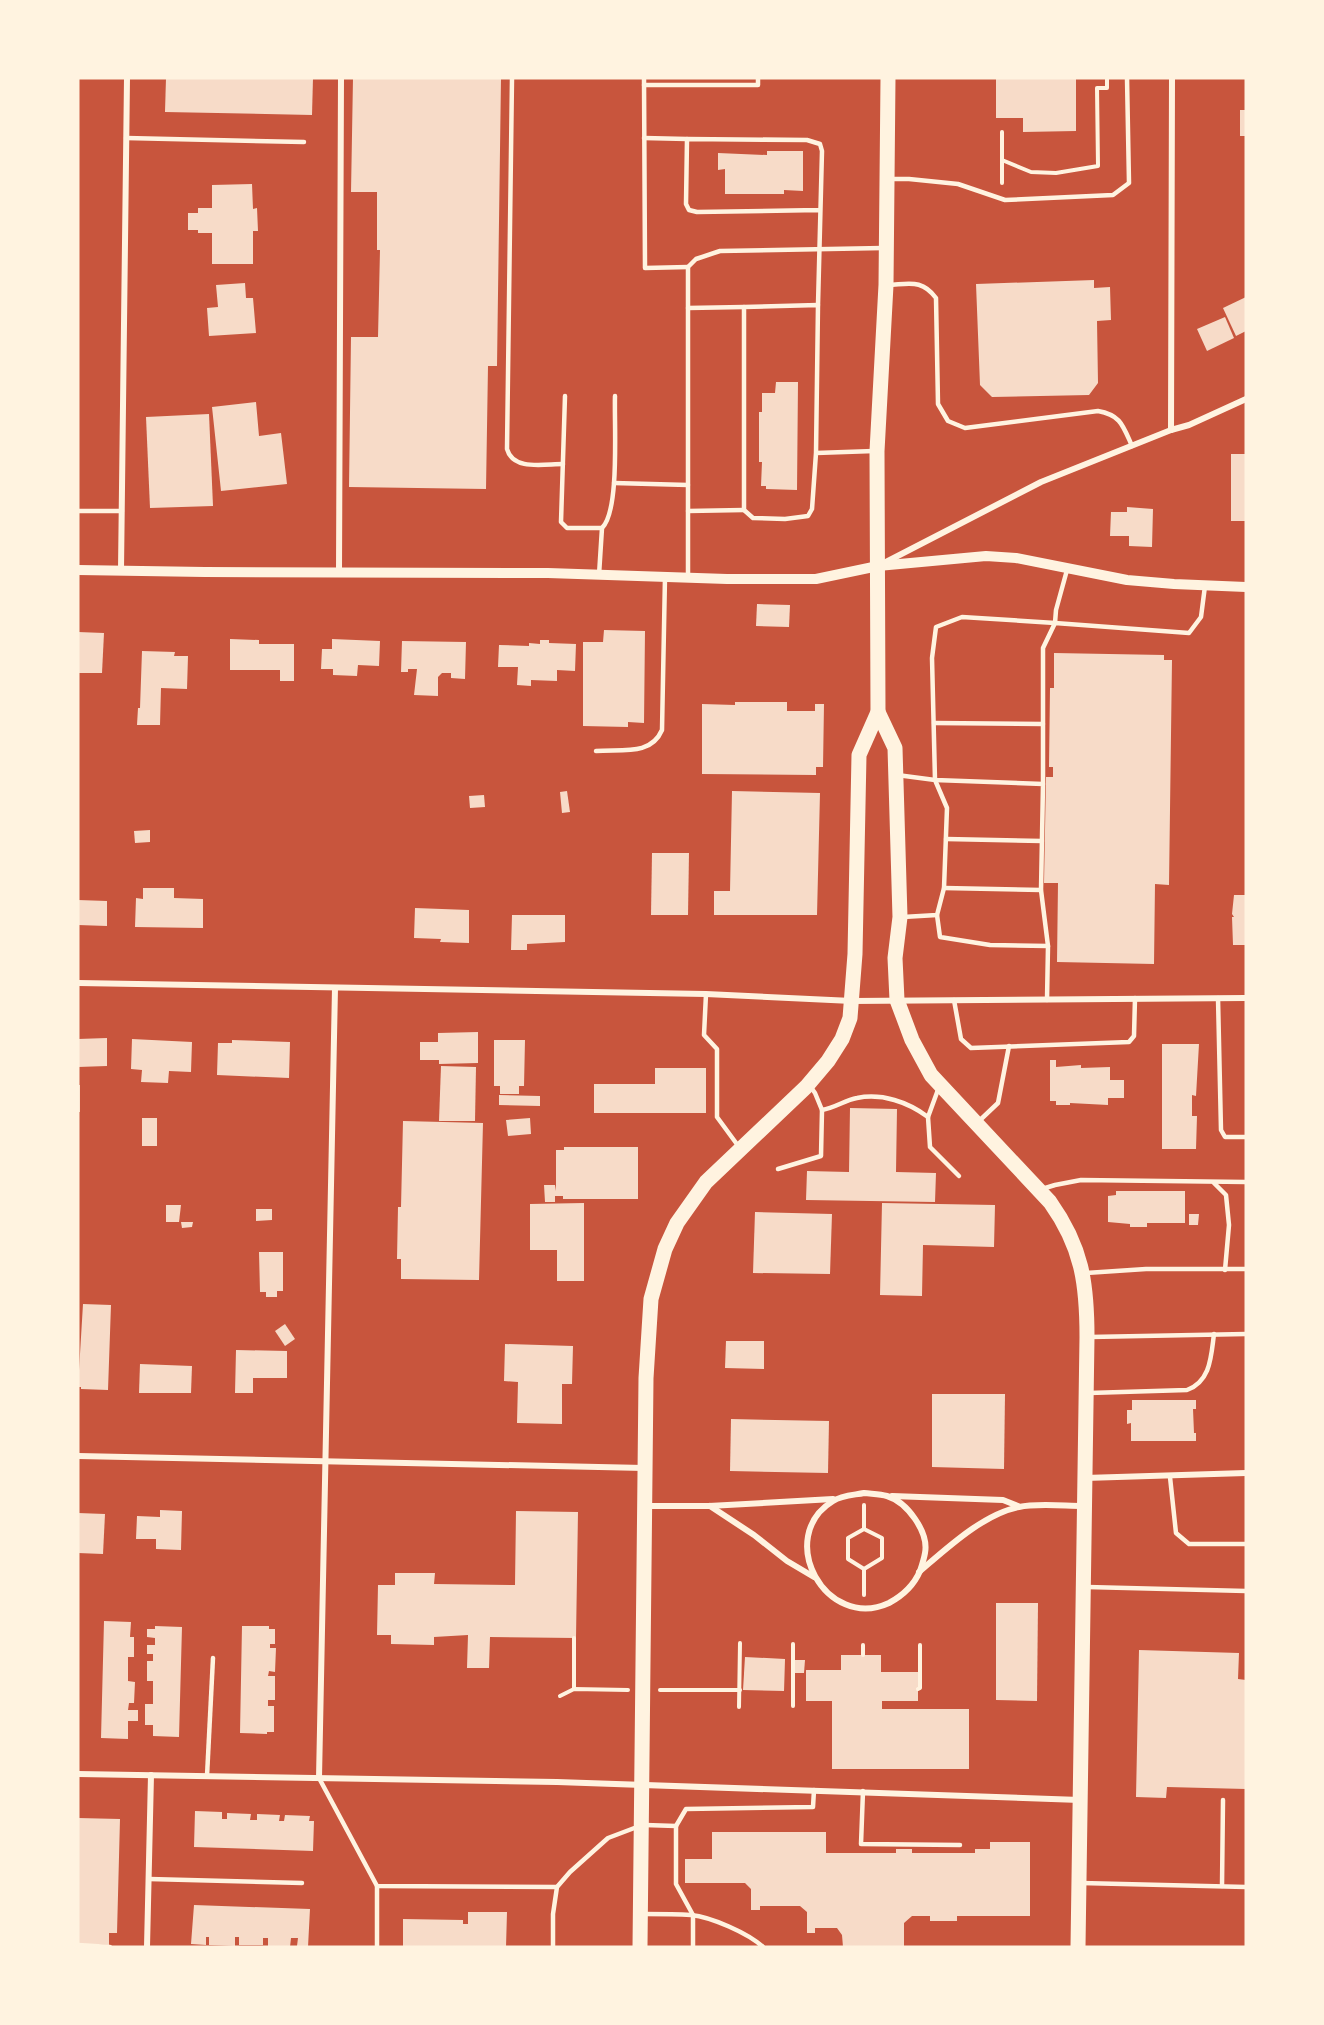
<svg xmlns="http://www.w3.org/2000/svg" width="1324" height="2025" font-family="'Titillium Web',sans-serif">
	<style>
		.building { fill: #f7dbc8 }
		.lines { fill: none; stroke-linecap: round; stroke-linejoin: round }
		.path { stroke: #fff3e0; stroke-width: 4 }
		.service { stroke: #fff3e0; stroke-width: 4.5 }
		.minor { stroke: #fff3e0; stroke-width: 6 }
		.tertiary { stroke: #fff3e0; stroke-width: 10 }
		.primary { stroke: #fff3e0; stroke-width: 15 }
	</style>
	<rect width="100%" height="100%" fill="#c8553d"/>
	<g class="building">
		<path d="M166,78H313L312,115L165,112Z"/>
		<path d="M353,78H501L497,366H488L486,489L349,487L351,337H378L380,250H377V192H351Z"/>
		<path d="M996,78H1076V131L1023,132V118H996Z"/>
		<rect x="1240" y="110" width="6" height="26"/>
		<path d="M767,151H803V191L784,190V194H725V169L718,170V153L767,155Z"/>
		<path d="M252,184L253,209L257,208L258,231H253V264H212V233H198V230H188V213H198V208H212V185Z"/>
		<path d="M1094,280V288L1110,287L1111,320L1097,321L1098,383L1089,395L992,397L980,385L976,284Z"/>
		<path d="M245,283L246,298H253L256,333L209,336L207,308L218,307L216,285Z"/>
		<path d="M1246,297V331L1236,336L1223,308Z"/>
		<path d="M1225,317L1234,338L1207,351L1197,329Z"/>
		<path d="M776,382H798L797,490L766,489V486H761L762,462H759V412H762V393H775Z"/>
		<path d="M256,402L259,436L281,433L287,484L221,491L212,407Z"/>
		<path d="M209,414L213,506L150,508L146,417Z"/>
		<rect x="1231" y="454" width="15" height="67"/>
		<path d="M1127,507L1153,509L1152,547L1129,546V536H1110L1111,512H1127Z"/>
		<path d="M757,604L790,605L789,627L756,626Z"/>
		<path d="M604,630L645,631L644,723L628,722V727L583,726V642H603Z"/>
		<path d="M78,632L104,633L102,673H78Z"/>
		<path d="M230,639L259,640V644H294V681H280V670H230Z"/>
		<path d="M332,639L380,641L379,666L358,665L357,676L333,675V669H321L322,649H332Z"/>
		<path d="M540,640H549V643L576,644L575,671L557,670V681L531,680V686L517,685L518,667H498L499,645L529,646V643L540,644Z"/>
		<path d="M402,641L466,642L465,679L451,678V673H442L438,677V696L414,695L417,669H408V672H401Z"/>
		<path d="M142,651L175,652L174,656H188L187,689L161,688L160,725H137L138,708H140Z"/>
		<path d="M1054,653L1164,655V660H1172L1169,885L1155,884L1154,964L1057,962L1058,883H1044L1046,777H1053V767H1049L1050,688H1054Z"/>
		<path d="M735,702H787V711H815V704H824L823,767H816V775L702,774V704L735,705Z"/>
		<path d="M567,791L570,812L562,813L560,792Z"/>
		<path d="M732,791L820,793L817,915H714V891H730Z"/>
		<path d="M484,795L485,807L470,808L469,796Z"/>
		<path d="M150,830V842L135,843L134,831Z"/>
		<path d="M652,853H689L688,915H651Z"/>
		<path d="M143,888H174V898L203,899V928L135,927L136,898L143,899Z"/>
		<path d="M1234,895H1246V945H1233L1232,917H1234L1232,914Z"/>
		<path d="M78,900L107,901V926L78,925Z"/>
		<path d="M415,908L469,910V943L440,942L441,939L414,938Z"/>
		<path d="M512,915H565V942L527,944V950H511Z"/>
		<path d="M478,1032V1063L439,1064V1060H420V1042H438V1033Z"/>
		<path d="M107,1038V1066L78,1067V1039Z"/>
		<path d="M132,1039L192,1042L191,1072L169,1071L168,1083L141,1082L142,1070L131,1069Z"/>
		<path d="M232,1040L290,1042L289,1078L217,1075L218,1043H232Z"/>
		<path d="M494,1040H525L524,1086H519V1094H500V1086H494Z"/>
		<path d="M1162,1044H1199L1196,1096L1192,1095V1116H1197L1196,1149H1162Z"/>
		<path d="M1050,1060H1056V1067L1081,1065V1068L1110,1067V1080H1124V1098H1108V1105L1070,1103V1105H1056V1101H1050Z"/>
		<path d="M441,1066L476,1067L475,1121H439Z"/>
		<path d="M655,1068H706V1113H594V1084H655Z"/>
		<rect x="78" y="1085" width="2" height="27"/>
		<path d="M499,1095L540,1096V1106L499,1105Z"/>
		<path d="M850,1108L897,1109L896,1172L936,1173L935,1202L806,1200L807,1171L849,1172Z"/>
		<rect x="142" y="1118" width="15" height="28"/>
		<path d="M530,1118L531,1134L508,1136L506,1120Z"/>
		<path d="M403,1121L483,1123L479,1280L401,1279V1259H397L398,1207H401Z"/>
		<path d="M564,1147H638V1199H563V1196H555V1202H545L544,1185H555L556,1191V1150H564Z"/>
		<path d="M1116,1191H1185V1223H1147V1227H1130V1224L1108,1222V1196L1116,1195Z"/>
		<path d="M584,1203V1281H557V1250H530V1204Z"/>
		<path d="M882,1203L995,1205L994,1247L923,1245L922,1296L880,1295Z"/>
		<path d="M166,1205H181L179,1222H166Z"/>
		<path d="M256,1209H272V1220L256,1221Z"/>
		<path d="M755,1212L832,1214L830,1274L753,1273Z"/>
		<path d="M1189,1214H1199L1198,1225H1189Z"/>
		<path d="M181,1222H193L192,1227L182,1228Z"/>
		<path d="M259,1252H283V1291H277V1297H266V1292H260Z"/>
		<path d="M83,1304L111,1305L108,1390L81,1389V1387H78Z"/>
		<path d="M285,1324L295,1339L285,1346L275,1331Z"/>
		<path d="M726,1341H764V1369L725,1368Z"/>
		<path d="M505,1344L573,1346L572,1384H562V1424L517,1423L518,1382L504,1381Z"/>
		<path d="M236,1350L287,1351V1378H253V1393H235Z"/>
		<path d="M140,1364L192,1366L191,1393H139Z"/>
		<path d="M932,1394H1005L1004,1469L932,1467Z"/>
		<path d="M1132,1400H1196V1409H1193L1194,1433H1196V1441H1131V1423L1127,1424V1410H1132Z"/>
		<path d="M731,1419L829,1421L828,1473L730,1471Z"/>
		<path d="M160,1510L182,1511L181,1550L156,1549V1539H136L137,1516L160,1517Z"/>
		<path d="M516,1511L578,1512L576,1638L490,1637L489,1668H467L468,1635L434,1637V1645L391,1644V1635H377L378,1585H395V1573H435L434,1584L515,1585Z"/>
		<path d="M78,1513L105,1514L103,1554L78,1553Z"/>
		<path d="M996,1603H1038L1037,1701L996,1700Z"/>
		<path d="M104,1621L131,1622L130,1637H134V1657H128V1681L135,1682L134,1703H129L128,1710H138V1721H128V1739L101,1738Z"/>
		<path d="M155,1626L182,1627L179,1737L153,1736V1725H145V1704H153V1681H147V1661H153V1654H147V1645H155V1638L147,1637V1629H155Z"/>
		<path d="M242,1626H269V1629H275V1644H270V1648H276L275,1672L269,1671L268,1676H275V1700H268V1706H274V1732H267V1734L240,1733Z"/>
		<path d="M1139,1650L1239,1653L1238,1679L1246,1680V1789L1167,1787L1166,1798L1136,1797Z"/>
		<path d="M841,1655H881V1672H918V1701H882V1709H969V1769H832V1701H806V1670H841Z"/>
		<path d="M745,1657L785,1659L784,1691L743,1690Z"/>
		<path d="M795,1660H805L804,1673H794Z"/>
		<path d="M195,1811L222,1812V1819H227V1813L251,1814L250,1820H257V1814L280,1815L279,1821H284L285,1815L310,1816L309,1821H314L313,1851L194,1847Z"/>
		<path d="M78,1818L120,1819L117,1933H109V1945L78,1944Z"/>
		<path d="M712,1832H826V1853H896V1849H912V1853H975V1849H990V1842H1030V1916H957V1921H930V1916H912L904,1923V1947H843L842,1935L837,1928H815V1933H807V1912L800,1906H760V1910H751V1889L745,1883H685V1859H712Z"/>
		<path d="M194,1905L310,1909L308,1947L297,1946L298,1938H291L290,1947H268V1938H263V1945H239V1937H235V1946L209,1945V1937H206V1945L191,1944Z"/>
		<path d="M468,1912H507L506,1947H403V1919L463,1920V1924H468Z"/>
	</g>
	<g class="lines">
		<g class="path">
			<path d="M1002,160L1031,172L1056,173L1098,166L1097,88H1107V78"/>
			<path d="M1002,183V132"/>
			<path d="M864,1529L882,1538V1558L864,1569L848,1559V1538Z"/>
			<path d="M864,1529V1505"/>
			<path d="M864,1595V1569"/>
			<path d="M793,1644V1706"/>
			<path d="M863,1655V1645"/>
			<path d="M574,1689V1638"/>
			<path d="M918,1689L920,1688V1645"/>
			<path d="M660,1690H740"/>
			<path d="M560,1696L574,1689L628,1690"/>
			<path d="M739,1707L740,1643"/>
		</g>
		<g class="service">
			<path d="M512,78L507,449C513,471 544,464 563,464"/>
			<path d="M644,78L645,268L688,267"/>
			<path d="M644,85H758V78"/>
			<path d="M126,138L304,142"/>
			<path d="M644,138L687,139"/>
			<path d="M890,179H909L958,184L1005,200L1113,195L1129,183L1127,78"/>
			<path d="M888,285C910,284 922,279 936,298L938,404L948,421L965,428L1098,411C1121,415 1123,426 1132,446"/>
			<path d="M818,305L822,151L820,144L807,140L687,139L686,204L689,210L697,212L819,210"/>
			<path d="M688,308L744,307"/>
			<path d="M565,396L561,522L567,528H602"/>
			<path d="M816,453L818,305L744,307V510L753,518L785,519L808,516L812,509L816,453L874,451"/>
			<path d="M614,483L688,485"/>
			<path d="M78,511H122"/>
			<path d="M688,511L744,510"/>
			<path d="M599,575L602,528C620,511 614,424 615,396"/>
			<path d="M688,578V267L696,259L720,251L883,248"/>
			<path d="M934,723L1043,724"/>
			<path d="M596,751C622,749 651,756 662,730L665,577"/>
			<path d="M897,775L935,780L947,808L944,888L937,915L903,917"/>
			<path d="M1043,784V648L1055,623L1189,633L1201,617L1205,586"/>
			<path d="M946,839L1042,841"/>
			<path d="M944,888L1041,890"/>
			<path d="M937,915L940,937L990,945L1048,946L1047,1000"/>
			<path d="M1048,946L1041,890L1043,784L935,780L932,658L936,627L962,617L1055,623L1056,610L1067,570"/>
			<path d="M706,994L704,1035L717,1049V1117L739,1147"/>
			<path d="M1218,998L1221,1130L1225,1137H1246"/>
			<path d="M954,1000L961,1039L971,1048L1129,1042L1134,1036L1135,998"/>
			<path d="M810,1086L815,1093L822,1110C835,1108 845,1100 857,1098C882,1093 908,1102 928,1117L939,1087"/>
			<path d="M928,1117L930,1147L959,1176"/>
			<path d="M978,1122L998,1103L1009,1046"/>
			<path d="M778,1169L821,1156L822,1110"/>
			<path d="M1214,1183L1226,1195L1229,1225L1225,1270"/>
			<path d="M1042,1189L1055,1185L1081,1180L1246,1182"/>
			<path d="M1086,1273L1146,1269H1246"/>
			<path d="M1090,1337L1246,1334"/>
			<path d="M1089,1393L1187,1390C1211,1381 1211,1356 1214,1334"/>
			<path d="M1170,1477L1176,1533L1189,1544H1246"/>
			<path d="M1087,1587L1246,1591"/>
			<path d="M207,1776L213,1658"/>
			<path d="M319,1778L377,1886L557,1887"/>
			<path d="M863,1791L861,1844L960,1845"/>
			<path d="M645,1825L676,1826V1884L693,1915V1947"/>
			<path d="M676,1826L686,1809L813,1807L814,1790"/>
			<path d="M149,1879L302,1883"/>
			<path d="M1081,1883L1246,1887"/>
			<path d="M1222,1886L1223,1800"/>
			<path d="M644,1914C659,1914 675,1914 691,1915C711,1917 748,1933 763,1947"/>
			<path d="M78,1945L110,1947"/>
			<path d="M377,1947V1886"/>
			<path d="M553,1947V1914L557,1887L570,1872L608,1838L637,1827"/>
		</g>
		<g class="minor">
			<path d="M1171,430L1172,78"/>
			<path d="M884,563L1041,482L1171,430L1189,425L1246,399"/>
			<path d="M121,570L127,78"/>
			<path d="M339,572L341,78"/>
			<path d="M78,983L706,994L852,1001L1246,998"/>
			<path d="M78,1456L644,1468"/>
			<path d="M1085,1478L1246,1473"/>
			<path d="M864,1493C872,1494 880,1494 887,1496C907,1502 929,1532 925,1553C924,1559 922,1565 920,1571C914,1585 902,1596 889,1603C826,1632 774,1537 833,1501C842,1495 855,1495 864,1493Z"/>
			<path d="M892,1496L1003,1500L1018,1506"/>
			<path d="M646,1506H709L833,1499"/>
			<path d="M710,1506L754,1535L787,1561L814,1577"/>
			<path d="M919,1572C946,1549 983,1514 1019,1507C1036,1503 1065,1506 1083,1506"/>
			<path d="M78,1774L557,1782L1080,1800"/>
			<path d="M319,1778L335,988"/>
			<path d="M147,1947L151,1775"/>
		</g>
		<path class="tertiary" d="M78,570L205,572L548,573L727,579H816L878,566L986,556L1016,558L1127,580L1174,584L1246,587"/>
		<g class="primary">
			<path d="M878,712L895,748L900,917L895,958L897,1000L912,1040L931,1075L1050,1202C1082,1247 1087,1283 1087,1337L1078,1947"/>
			<path d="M640,1947L646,1378L651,1299L665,1249L677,1223L706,1182L806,1087L828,1061L842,1039L850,1018L855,954L859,755L878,712L877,451L886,285L888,78"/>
		</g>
	</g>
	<rect width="1324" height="2025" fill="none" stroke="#fff3e0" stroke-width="159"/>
</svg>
